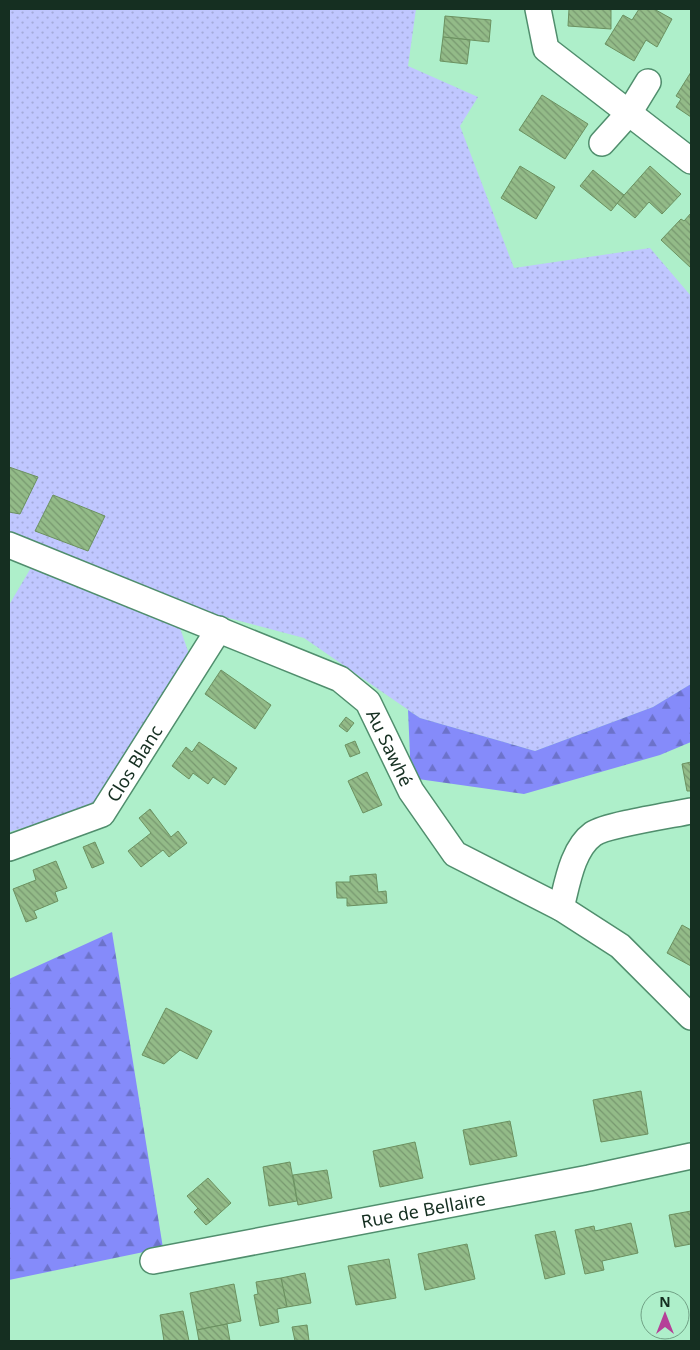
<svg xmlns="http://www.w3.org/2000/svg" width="700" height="1350" font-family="'Noto Sans',sans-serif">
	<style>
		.grass { fill: url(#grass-dots) }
		.forest { fill: url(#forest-firs) }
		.building { fill: url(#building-back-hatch); stroke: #6b9160 }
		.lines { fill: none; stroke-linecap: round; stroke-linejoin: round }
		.minor-casing { stroke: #508e6d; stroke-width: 28 }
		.minor { stroke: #fff; stroke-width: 25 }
		.labels { text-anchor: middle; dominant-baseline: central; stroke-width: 4.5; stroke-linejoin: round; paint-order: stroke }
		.street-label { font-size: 18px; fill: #152f21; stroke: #aeefca }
	</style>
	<defs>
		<pattern id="grass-dots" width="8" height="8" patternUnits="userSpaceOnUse" patternTransform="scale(1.25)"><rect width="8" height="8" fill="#c0c7ff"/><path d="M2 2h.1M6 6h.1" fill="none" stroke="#a4abda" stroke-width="1.8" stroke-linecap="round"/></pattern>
		<pattern id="forest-firs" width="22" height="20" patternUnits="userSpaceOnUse" patternTransform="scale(1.25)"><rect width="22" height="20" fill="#858bfa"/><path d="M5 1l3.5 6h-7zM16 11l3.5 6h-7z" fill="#6c72ca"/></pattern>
		<pattern id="building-back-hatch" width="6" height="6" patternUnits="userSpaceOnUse" patternTransform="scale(1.25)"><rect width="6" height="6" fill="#93bb88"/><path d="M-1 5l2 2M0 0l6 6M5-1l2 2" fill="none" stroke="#77986f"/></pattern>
	</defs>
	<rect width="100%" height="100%" fill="#aeefca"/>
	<g class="grass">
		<path d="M9,9H416L408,66L478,97L460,126L514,268L650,248L691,296V684L653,707L535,751L420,718L304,638L191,608L9,540Z"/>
		<path d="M32,566L180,628L189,654L91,808L9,832V605Z"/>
	</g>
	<g class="forest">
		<path d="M691,684V742L660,755L524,794L411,778L408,710L420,718L535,751L653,707Z"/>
		<path d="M112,932L163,1248L9,1280V979Z"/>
	</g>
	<g class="building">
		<path d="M569,9H611V29L568,26Z"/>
		<path d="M639,9H654L672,19L657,47L646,40L634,61L605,44L623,15L632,20Z"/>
		<path d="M445,16L491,20L489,42L443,37Z"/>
		<path d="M443,37L470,40L467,64L440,61Z"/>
		<path d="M691,72V117L676,107L681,99L676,96Z"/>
		<path d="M542,95L588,124L565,159L519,130Z"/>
		<path d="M520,166L555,187L536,219L501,198Z"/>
		<path d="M650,166L681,194L662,214L649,202L635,218L617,203Z"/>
		<path d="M593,170L624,195L611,211L580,186Z"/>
		<path d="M691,213V268L661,240L681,219L684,221Z"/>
		<path d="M9,467L38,477L20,514L9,512Z"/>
		<path d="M53,495L105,516L88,551L35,531Z"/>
		<path d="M221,670L271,705L255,729L205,694Z"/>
		<path d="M346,717L354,723L347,732L339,726Z"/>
		<path d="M355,741L360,753L350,757L345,745Z"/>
		<path d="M199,742L237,768L225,785L213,777L208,784L193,773L189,779L172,766L186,747L192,752Z"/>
		<path d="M691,762V791H687L682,764Z"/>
		<path d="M367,772L382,805L363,813L348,781Z"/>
		<path d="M150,809L171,837L178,831L187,843L169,857L163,850L141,867L128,851L151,833L139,818Z"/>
		<path d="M95,842L104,863L92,868L83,847Z"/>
		<path d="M56,861L67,888L55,892L58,901L34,911L37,918L26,922L13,889L36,880L33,870Z"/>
		<path d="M376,874L378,892L386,891L387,903L347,906V898H337L336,882H350V876Z"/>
		<path d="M682,925L691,930V966L667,953Z"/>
		<path d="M166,1008L212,1031L197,1059L180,1050L164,1064L142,1055Z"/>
		<path d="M641,1091L648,1134L601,1142L593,1100Z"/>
		<path d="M510,1121L517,1156L470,1165L463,1130Z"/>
		<path d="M415,1142L423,1178L380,1187L373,1151Z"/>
		<path d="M290,1162L297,1201L269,1206L263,1167Z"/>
		<path d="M327,1170L332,1198L298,1205L293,1175Z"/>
		<path d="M208,1178L231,1203L210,1222L187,1196Z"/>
		<path d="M198,1208L210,1222L206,1225L194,1212Z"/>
		<path d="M691,1211V1244L675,1247L669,1215Z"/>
		<path d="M631,1223L638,1253L602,1261L604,1270L585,1274L575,1230L594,1226L595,1231Z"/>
		<path d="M555,1231L565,1274L545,1279L535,1235Z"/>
		<path d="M467,1244L475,1279L425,1290L418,1254Z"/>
		<path d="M389,1259L396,1298L356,1305L348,1266Z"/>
		<path d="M305,1273L311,1303L287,1307L281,1278Z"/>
		<path d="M281,1278L287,1307L277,1309L279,1322L260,1326L254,1295L258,1294L256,1282Z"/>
		<path d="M234,1284L241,1321L197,1330L190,1293Z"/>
		<path d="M183,1311L189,1341H164L160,1315Z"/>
		<path d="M227,1324L230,1341H199L197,1330Z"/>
		<path d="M307,1325L309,1341H295L292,1327Z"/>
	</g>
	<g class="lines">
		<defs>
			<g id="minor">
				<path d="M538,9L546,49L691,161"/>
				<path d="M602,143L629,113L648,82"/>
				<path id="s1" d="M9,545L340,679L368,702L411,791L455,854L561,908L620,946L691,1017"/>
				<path id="s2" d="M9,848L102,814L219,629"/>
				<path d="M561,908C567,885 572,849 593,834C606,825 672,815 691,811"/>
				<path id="s3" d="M153,1261L589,1178L691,1156"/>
			</g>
		</defs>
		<use href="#minor" class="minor-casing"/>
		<use href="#minor" class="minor"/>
	</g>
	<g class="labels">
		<g class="street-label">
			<text stroke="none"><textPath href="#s1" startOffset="444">Au Sawhé</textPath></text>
			<text stroke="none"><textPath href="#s2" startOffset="159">Clos Blanc</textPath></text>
			<text stroke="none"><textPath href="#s3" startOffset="275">Rue de Bellaire</textPath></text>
		</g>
	</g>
	<rect width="700" height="1350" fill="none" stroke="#152f21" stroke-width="20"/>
	<g transform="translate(665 1315)"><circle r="24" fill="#aeefca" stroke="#71a286"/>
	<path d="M0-4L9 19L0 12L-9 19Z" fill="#b54098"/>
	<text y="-8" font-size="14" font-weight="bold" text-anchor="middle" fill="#152f21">N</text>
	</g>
</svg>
